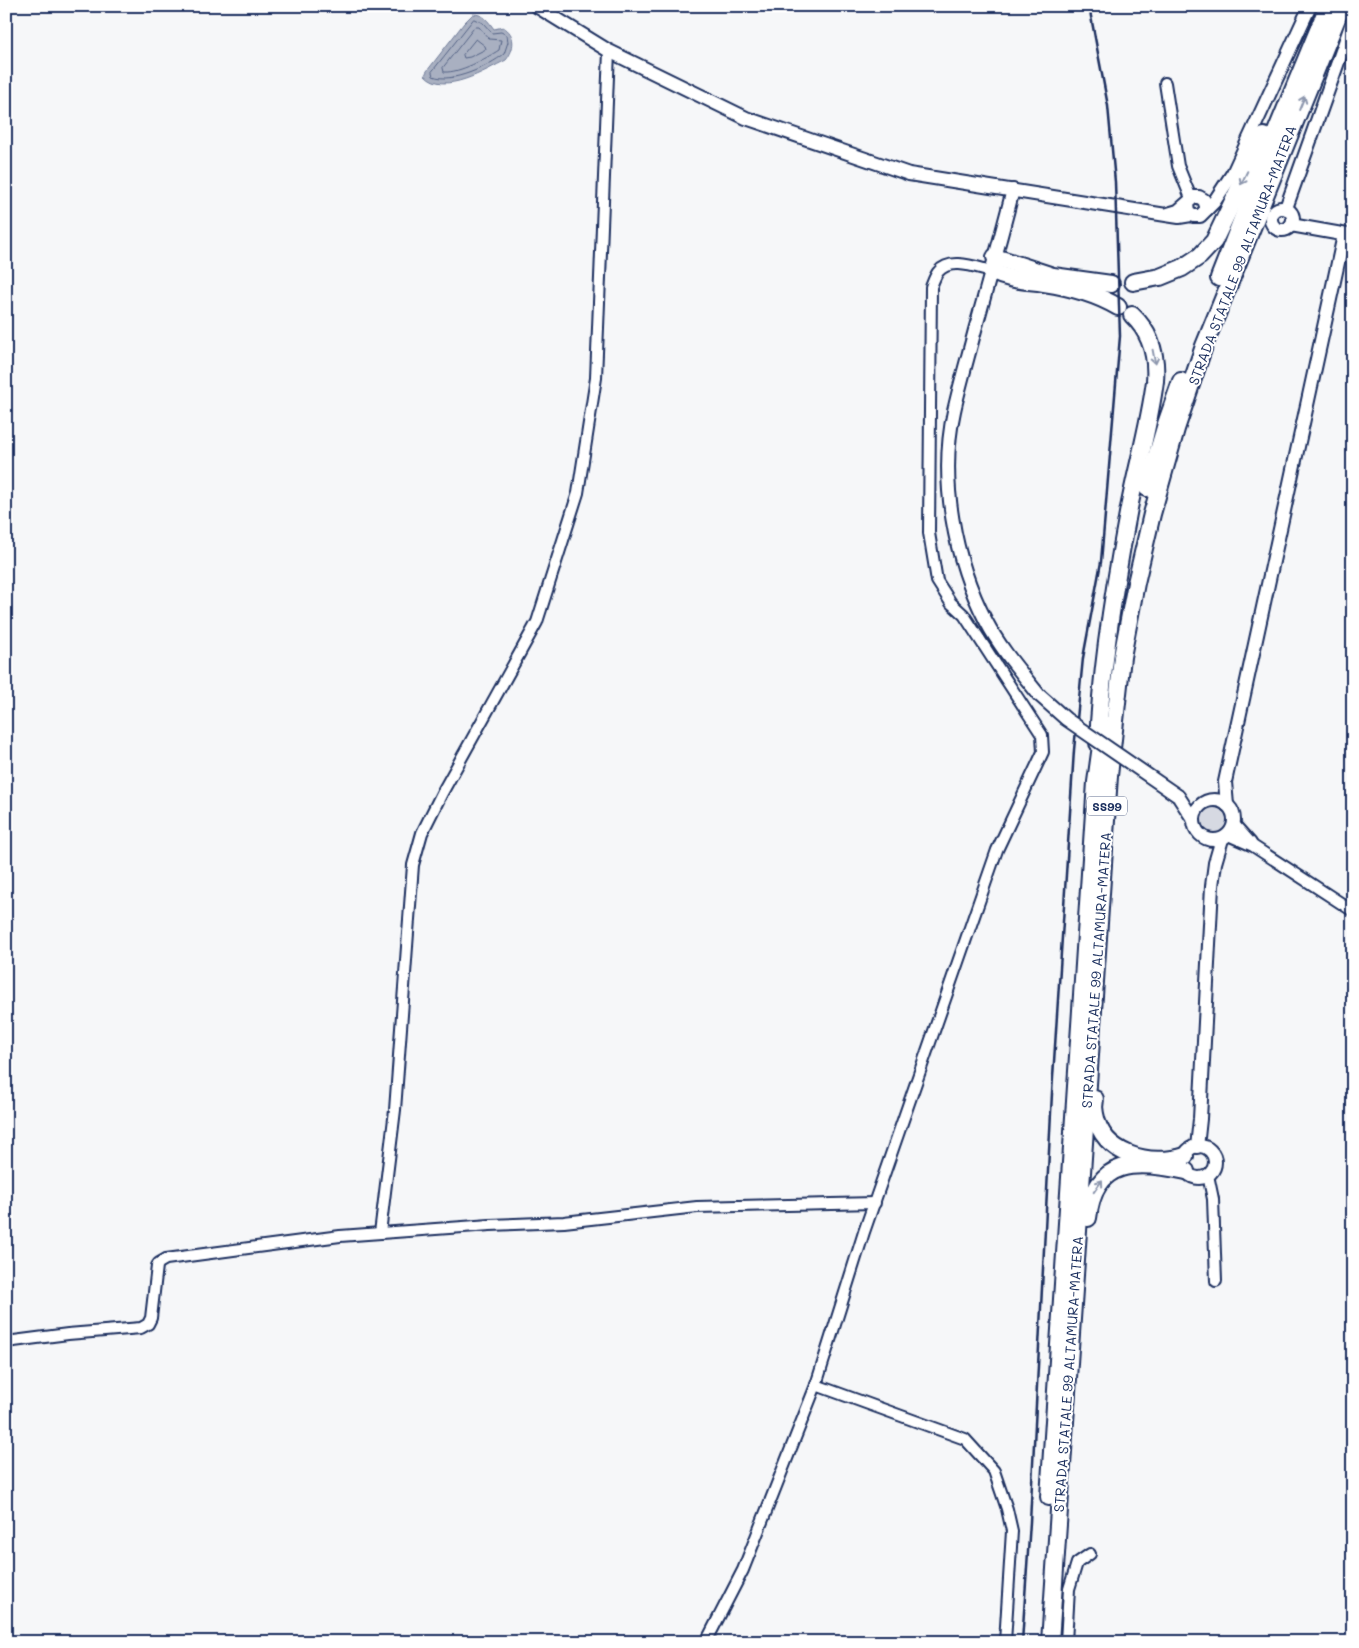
<svg xmlns="http://www.w3.org/2000/svg" width="1359" height="1648" font-family="Mali,sans-serif">
	<style>
		.green { fill: #d6d9e2; stroke: #7884a0 }
		.water { fill: #a9b0c1; stroke: #707c99 }
		.lines { fill: none; stroke-linecap: round; stroke-linejoin: round }
		.shore { stroke: #546386; stroke-width: 1 }
		.minor-casing { stroke: #1b2f5e; stroke-width: 14 }
		.tertiary-casing { stroke: #1b2f5e; stroke-width: 16 }
		.trunk-casing { stroke: #1b2f5e; stroke-width: 20 }
		.minor { stroke: #fff; stroke-width: 10 }
		.tertiary { stroke: #fff; stroke-width: 12 }
		.trunk { stroke: #fff; stroke-width: 16 }
		.rail { stroke: #1b2f5e; stroke-width: 2.5 }
		.tertiary-bridge-casing { stroke: #1b2f5e; stroke-width: 16; stroke-linecap: butt }
		.tertiary-bridge { stroke: #fff; stroke-width: 12 }
		.oneway { stroke: #8d97ae }
		.labels { text-anchor: middle; dominant-baseline: central; stroke-width: 4; stroke-linejoin: round; paint-order: stroke }
		.shield { fill: #fff; stroke: #5f6d8e; stroke-width: 1 }
		.shield-label { font-size: 12px; font-weight: bold; fill: #1b2f5e }
		.street-label { font-size: 14px; fill: #1b2f5e; stroke: #fff }
	</style>
	<rect width="100%" height="100%" fill="#f6f7f9"/>
	<filter id="ink" filterUnits="userSpaceOnUse"><feTurbulence type="fractalNoise" baseFrequency=".02" numOctaves="2"/><feDisplacementMap in="SourceGraphic" scale="10" xChannelSelector="R" yChannelSelector="G"/><feConvolveMatrix kernelMatrix="1 2 1 2 8 2 1 2 1" color-interpolation-filters="sRGB"/></filter>
	<g filter="url(#ink)">
		<circle class="green" cx="1214" cy="820" r="14"/>
		<path class="water" d="M473,14C484,14 488,21 494,29L503,27C516,34 515,49 506,60C486,70 444,96 425,75L427,71L464,23Z"/>
		<g class="lines">
			<g class="shore">
				<path d="M474,19L483,23L492,33L501,32L507,35L508,42L504,54C489,66 452,84 433,76L432,72Z"/>
				<path d="M475,27H479L489,39L501,40L499,50C485,59 460,73 444,72L443,68Z"/>
				<path d="M476,39L485,46L486,49L470,57L464,58L463,55Z"/>
			</g>
			<defs>
				<g id="minor">
					<path d="M1165,83L1178,166L1191,198"/>
					<path d="M1234,824L1251,843"/>
					<path d="M1228,835L1253,846L1353,911"/>
					<path d="M1208,1175L1213,1199L1216,1281"/>
					<path d="M380,1233L395,1110L413,865L422,833L442,793L537,622L578,493L596,378L609,51"/>
					<path d="M6,1342L68,1334L141,1328L148,1324L151,1318L157,1266L159,1263L166,1259L340,1236L490,1225L564,1222L697,1207L875,1203"/>
					<path d="M816,1385L965,1439L994,1471L1007,1509L1012,1531L1005,1642"/>
					<path d="M706,1642L743,1570L816,1385L864,1232L997,850L1043,752L1042,735L964,615L951,603L937,581L929,533L931,287C933,282 935,276 938,272C950,257 975,267 991,271"/>
					<path d="M1066,1642L1069,1589L1077,1563L1090,1554"/>
				</g>
				<g id="tertiary">
					<path d="M536,6L609,51L746,118L909,174L1166,215L1179,217L1191,215"/>
					<path d="M1013,190C1001,237 988,283 975,330C968,357 960,384 954,411C939,479 954,560 986,621C1000,648 1020,671 1039,695"/>
					<path d="M1286,208L1353,20"/>
					<circle cx="1282" cy="219" r="11"/>
					<path d="M1207,209L1214,202L1233,173L1310,6"/>
					<path d="M1168,214L1178,211L1194,197H1199L1204,200L1207,209L1200,216H1194L1188,213L1187,204"/>
					<path d="M1291,225L1353,236"/>
					<path d="M1178,796L1193,819"/>
					<circle cx="1214" cy="820" r="20"/>
					<path d="M1227,805L1225,782L1344,235"/>
					<circle cx="1199" cy="1162" r="16"/>
					<path d="M1197,1147L1200,1119L1212,886L1215,863L1222,839"/>
				</g>
				<g id="trunk">
					<path d="M995,257L1053,276L1111,284"/>
					<path d="M991,271C1011,281 1023,280 1044,283C1070,287 1095,293 1118,307"/>
					<path d="M1219,278L1278,127L1328,6"/>
					<path d="M1133,282L1160,277L1182,268L1200,256L1214,241L1264,136"/>
					<path d="M1147,488L1166,424L1181,381"/>
					<path d="M1098,743C1101,668 1113,593 1127,519C1135,473 1149,428 1155,381C1157,356 1151,333 1132,315"/>
					<path d="M1095,1099C1094,1104 1094,1110 1095,1114C1102,1155 1151,1167 1185,1156"/>
					<path d="M1088,1218C1095,1157 1137,1161 1186,1171"/>
					<path d="M1049,1497L1096,782L1103,731"/>
					<path d="M1050,1642L1109,776L1122,657L1136,583L1152,514L1176,429L1204,346L1342,6"/>
				</g>
			</defs>
			<use href="#minor" class="minor-casing"/>
			<use href="#tertiary" class="tertiary-casing"/>
			<use href="#trunk" class="trunk-casing"/>
			<use href="#minor" class="minor"/>
			<use href="#tertiary" class="tertiary"/>
			<use href="#trunk" class="trunk"/>
			<path class="rail" d="M1022,1642L1030,1522L1052,1093L1074,750L1083,658L1101,562L1120,336L1115,182L1108,106L1089,6"/>
			<defs>
				<path id="tertiary-bridge" d="M1039,695L1066,719L1178,796"/>
			</defs>
			<use href="#tertiary-bridge" class="tertiary-bridge-casing"/>
			<use href="#tertiary-bridge" class="tertiary-bridge"/>
		</g>
		<defs><path id="oneway-shaft" d="M-6 0H5M1.5-3L5.5 0L1.5 3" fill="none" stroke-width="1.6" stroke-linecap="round" stroke-linejoin="round" transform="scale(1.25)"/></defs>
		<g class="oneway">
			<use href="#oneway-shaft" transform="translate(1302 103) rotate(-68)"/>
			<use href="#oneway-shaft" transform="translate(1244 178) rotate(116)"/>
			<use href="#oneway-shaft" transform="translate(1154 357) rotate(79)"/>
			<use href="#oneway-shaft" transform="translate(1098 1186) rotate(-55)"/>
		</g>
	</g>
	<g class="labels">
		<rect class="shield" x="1087" y="796.5" width="40" height="19" rx="4"/>
		<g class="shield-label">
			<text x="1107" y="806">SS99</text>
		</g>
		<g class="street-label">
			<text transform="translate(1242 255) rotate(-69)">STRADA STATALE 99 ALTAMURA-MATERA</text>
			<text transform="translate(1096 970) rotate(-86)">STRADA STATALE 99 ALTAMURA-MATERA</text>
			<text transform="translate(1068 1374) rotate(-86)">STRADA STATALE 99 ALTAMURA-MATERA</text>
		</g>
	</g>
	<rect width="1359" height="1648" fill="none" stroke="#fff" stroke-width="25"/>
	<rect x="12" y="12" width="1334" height="1623" fill="none" stroke="#1b2f5e" stroke-width="2" filter="url(#ink)"/>
</svg>
